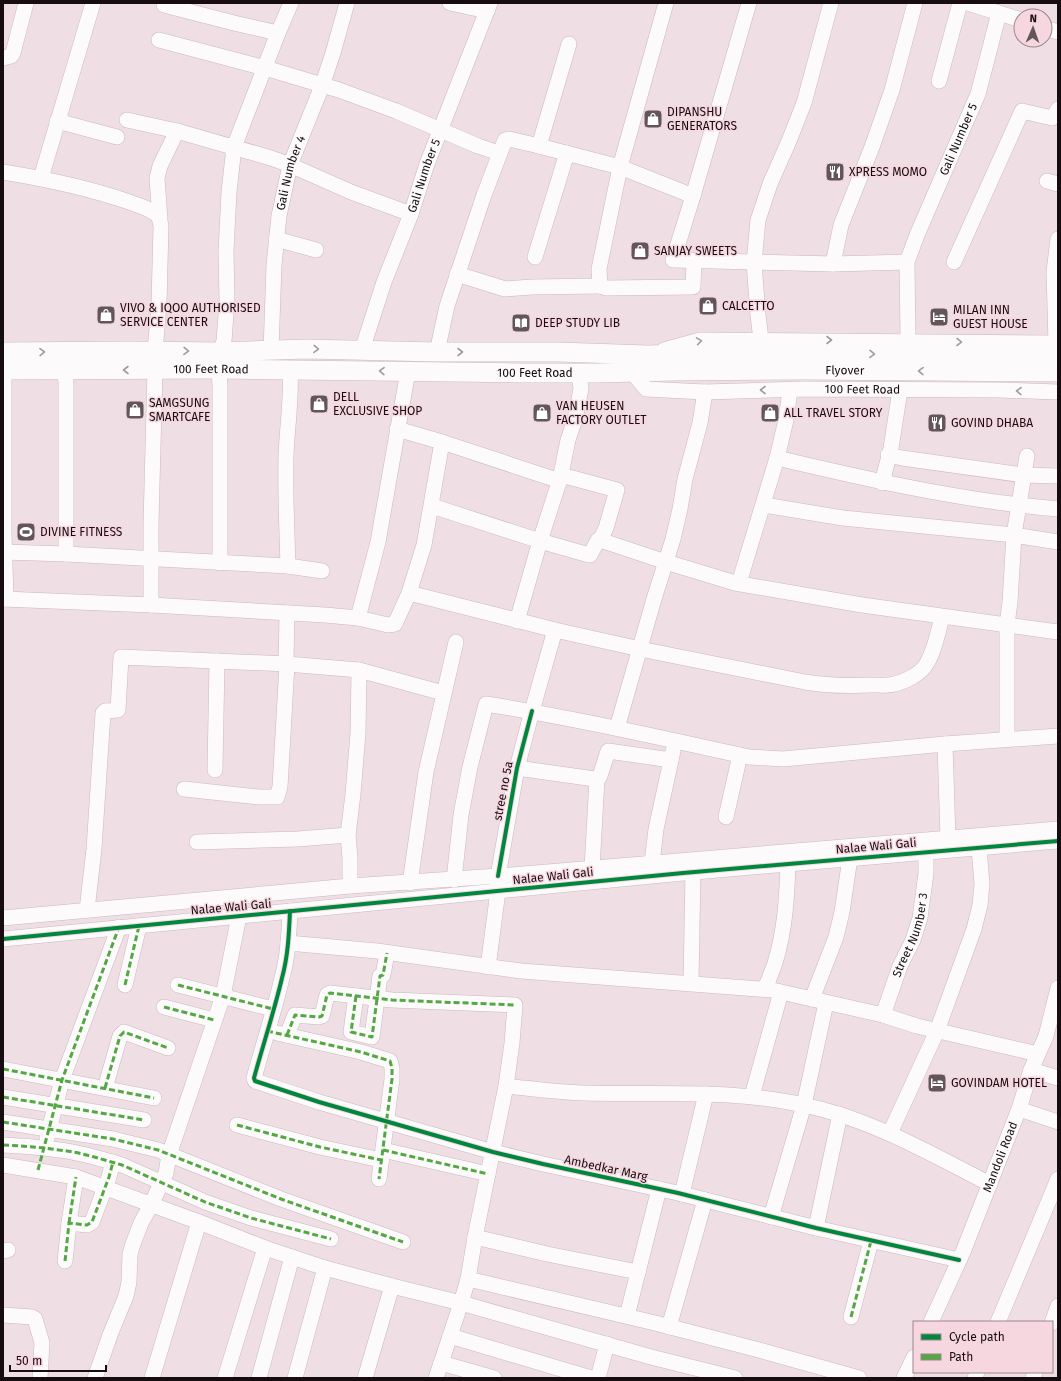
<svg xmlns="http://www.w3.org/2000/svg" width="1061" height="1381" font-family="'Fira Sans',sans-serif">
	<style>
		.lines { fill: none; stroke-linecap: round; stroke-linejoin: round }
		.minor-casing { stroke: #c8babf; stroke-width: 16 }
		.major-casing { stroke: #c8babf; stroke-width: 20 }
		.minor { stroke: #fdfafb; stroke-width: 15 }
		.major { stroke: #fdfafb; stroke-width: 19 }
		.quiet { stroke: #52a842; stroke-width: 3; stroke-dasharray: 6 3; stroke-linecap: butt }
		.cycleway-casing { stroke: #f6d7e0; stroke-width: 6 }
		.cycleway { stroke: #00873e; stroke-width: 4 }
		.oneway { stroke: #a19b9d }
		.labels { text-anchor: middle; dominant-baseline: central; stroke-width: 3; stroke-linejoin: round; paint-order: stroke }
		.poi-label { font-size: 12px; fill: #170d10; stroke: #f6d7e0; text-anchor: start }
		.street-label { font-size: 12px; fill: #170d10; stroke: #f6d7e0 }
	</style>
	<rect width="100%" height="100%" fill="#efdee3"/>
	<g class="lines">
		<defs>
			<g id="minor">
				<path d="M450,3L487,11"/>
				<path d="M666,3L620,167L599,269L600,286L606,288L693,287L694,261"/>
				<path d="M749,3L693,196L673,260L833,264L907,262"/>
				<path d="M968,3L1021,20"/>
				<path d="M164,5L238,24L278,33"/>
				<path d="M1045,28L1058,32"/>
				<path d="M159,40L265,68L339,90L396,111L478,146L499,153"/>
				<path d="M3,58L11,56L13,53L26,3"/>
				<path d="M939,81L960,3"/>
				<path d="M127,120L177,131L271,158L290,165L351,192L411,214"/>
				<path d="M57,121L117,137"/>
				<path d="M539,146L569,44"/>
				<path d="M3,172C46,179 90,188 132,203C140,206 151,209 157,215C160,218 160,222 161,226L159,305L155,351"/>
				<path d="M41,178L93,3"/>
				<path d="M1047,181L1058,184"/>
				<path d="M160,219L157,178L160,166L177,131"/>
				<path d="M276,239L316,250"/>
				<path d="M535,257L567,153"/>
				<path d="M954,262L1022,111L1052,118L1054,116L1058,109"/>
				<path d="M833,264L841,225L872,147L892,90L915,3"/>
				<path d="M457,274L505,289L532,287L600,286"/>
				<path d="M761,340L758,315L754,263L758,220L770,184L789,141L804,103L831,3"/>
				<path id="s1" d="M908,341L907,262L917,235L978,94L999,13"/>
				<path d="M1056,343L1054,272L1058,239"/>
				<path id="s2" d="M362,350L384,282L411,214L427,164L490,3"/>
				<path d="M664,350L700,340L1058,343"/>
				<path id="s3" d="M271,351L274,265L279,216L290,165L322,86L333,53L347,3"/>
				<path d="M220,352L224,341L227,301L226,251L229,192L234,147L278,33L291,3"/>
				<path d="M437,352L447,306L484,195L505,140L509,139L535,145L620,167L693,196"/>
				<path d="M219,369L220,386V563"/>
				<path d="M4,370V532L6,599"/>
				<path d="M65,370L66,384V554"/>
				<path id="s4" d="M631,371L646,389L705,392L803,389L1000,390L1058,392"/>
				<path d="M397,429L442,442L560,481"/>
				<path d="M888,455L902,458L1023,475L1058,476"/>
				<path d="M777,458C870,480 963,501 1058,509"/>
				<path d="M561,475L617,490L606,528L600,540"/>
				<path d="M882,483L891,448L900,390"/>
				<path d="M764,505L843,518L1014,535L1058,542"/>
				<path d="M432,506L540,541L589,555H590L598,540H600L666,562L735,583L862,605L1058,632"/>
				<path d="M3,552L66,554L288,566L322,571"/>
				<path d="M288,566C287,530 285,493 286,456C287,427 292,398 290,370"/>
				<path d="M739,583L777,458L786,420L790,390"/>
				<path d="M409,593L555,630L640,649L805,682C828,686 850,686 872,685C879,685 887,686 894,684C905,682 922,673 927,663C935,650 938,632 942,617"/>
				<path d="M3,599L151,605L325,615L358,618L388,625L395,624L409,593L424,545L442,442"/>
				<path d="M151,605V524L155,370"/>
				<path d="M358,618L378,542L408,371"/>
				<path d="M517,621L540,541L560,479L568,440L575,419L581,389L579,373"/>
				<path d="M617,728L654,599L673,539L680,509L685,479L700,423L705,392"/>
				<path d="M1007,739V625L1010,602L1014,535L1027,456"/>
				<path d="M945,744L948,838"/>
				<path d="M517,768L595,779L599,778L600,776L608,751L671,760"/>
				<path d="M215,770L217,661"/>
				<path d="M184,789L259,797H277L280,787L287,664L286,662L287,613"/>
				<path d="M726,817L740,755"/>
				<path d="M197,842L298,839L348,835"/>
				<path d="M652,863L656,829L673,751"/>
				<path d="M592,868L597,779"/>
				<path d="M454,880L461,815L470,767L486,704C574,718 661,738 749,757L783,759L945,744L1058,736"/>
				<path d="M410,883L426,772L456,642"/>
				<path d="M350,886V858L348,835L353,794L358,733L359,670"/>
				<path d="M87,910L94,849L103,713L105,711L118,710L121,657L287,664L359,670L443,693"/>
				<path d="M290,911C289,934 288,956 282,978C274,1012 263,1045 254,1078L255,1081L319,1102L493,1152L543,1164L678,1193L816,1228L959,1260"/>
				<path d="M3,918L350,886L498,876L1058,829"/>
				<path d="M3,939L683,873L1058,841"/>
				<path d="M288,943L377,951L521,971L772,990L883,1015L917,1026L1038,1054"/>
				<path d="M488,967L498,891V876L517,768L532,711L555,630"/>
				<path d="M691,983L693,872"/>
				<path d="M125,985L139,926"/>
				<path d="M178,985L273,1009"/>
				<path d="M765,989C768,981 772,972 775,963C785,931 787,897 788,863"/>
				<path d="M356,996L351,1032L372,1037L380,976L383,975L387,953"/>
				<path d="M812,999L836,937L842,912L850,858"/>
				<path d="M164,1007L214,1020"/>
				<path id="s5" d="M883,1015L900,966L913,940L920,918L926,873V842"/>
				<path d="M277,1033L361,1052L390,1061L392,1068V1079L379,1179"/>
				<path d="M287,1035L295,1015L319,1017L322,1016L327,995L330,993L392,1000L515,1005L512,1043L506,1086L475,1237"/>
				<path d="M3,1069L154,1098"/>
				<path d="M1031,1070L1058,1078"/>
				<path d="M506,1086C532,1089 558,1092 584,1093C658,1095 732,1089 804,1105C871,1119 929,1153 990,1184"/>
				<path d="M105,1088L120,1036L124,1032L168,1048"/>
				<path d="M752,1096L781,992"/>
				<path d="M3,1097L144,1120"/>
				<path d="M1019,1109L1058,1122"/>
				<path d="M3,1122L113,1139L158,1150L281,1199L403,1242"/>
				<path d="M237,1125L320,1147L381,1160"/>
				<path d="M890,1133L937,1031L974,929L980,905L982,884L979,848"/>
				<path d="M47,1138L62,1080L119,927"/>
				<path d="M3,1145C22,1146 40,1147 59,1150C80,1152 101,1159 122,1165L205,1202L251,1218L331,1239"/>
				<path d="M383,1150L488,1174"/>
				<path d="M3,1165L76,1177L199,1222L265,1248L325,1268L392,1286L461,1303L651,1357L735,1378"/>
				<path d="M682,1194L706,1094"/>
				<path d="M771,1217L804,1105L826,1003"/>
				<path d="M69,1223L76,1177"/>
				<path d="M816,1228L840,1114"/>
				<path d="M3,1251L8,1250"/>
				<path d="M65,1261L69,1223L87,1225L92,1222L109,1177L113,1162"/>
				<path d="M468,1279L655,1323L759,1350L859,1378"/>
				<path d="M3,1315L32,1317L35,1319L42,1343L40,1378"/>
				<path d="M627,1316L659,1189"/>
				<path d="M851,1317L871,1241"/>
				<path id="s6" d="M931,1322L963,1252L1019,1109L1031,1070L1046,1036L1058,988"/>
				<path d="M998,1322L1058,1179"/>
				<path d="M1052,1323L1058,1306"/>
				<path d="M669,1327L705,1200"/>
				<path d="M450,1336L591,1378"/>
				<path d="M441,1363L494,1378"/>
				<path d="M95,1378L110,1335L126,1296L129,1282L130,1254L133,1244L141,1223L151,1205L166,1173L169,1155L223,996L239,916"/>
				<path d="M152,1378L199,1222"/>
				<path d="M225,1378L265,1248"/>
				<path d="M259,1378L292,1257"/>
				<path d="M295,1378L325,1268"/>
				<path d="M365,1378L392,1286"/>
				<path d="M436,1378L461,1303L468,1279L475,1237L547,1254L638,1272"/>
				<path d="M598,1378L607,1344"/>
				<path d="M904,1378L914,1357"/>
				<path d="M975,1378L977,1372"/>
				<path d="M1033,1378L1035,1372"/>
			</g>
			<g id="major">
				<path d="M3,352L129,351L220,352L306,349L437,352H558L648,355L716,353H805L1058,357"/>
				<path id="s7" d="M3,370L219,369L521,373H599L674,371L806,370L1058,372"/>
			</g>
		</defs>
		<use href="#minor" class="minor-casing"/>
		<use href="#major" class="major-casing"/>
		<use href="#minor" class="minor"/>
		<use href="#major" class="major"/>
		<g class="quiet">
			<path d="M125,985L139,926"/>
			<path d="M178,985L273,1009"/>
			<path d="M356,996L351,1032L372,1037L380,976L383,975L387,953"/>
			<path d="M164,1007L214,1020"/>
			<path d="M267,1031L361,1052L390,1061L392,1068V1079L379,1179"/>
			<path d="M287,1035L295,1015L319,1017L322,1016L327,995L330,993L392,1000L515,1005"/>
			<path d="M3,1069L154,1098"/>
			<path d="M105,1088L120,1036L124,1032L168,1048"/>
			<path d="M3,1097L144,1120"/>
			<path d="M3,1122L113,1139L158,1150L281,1199L403,1242"/>
			<path d="M237,1125L320,1147L381,1160"/>
			<path d="M3,1145C22,1146 40,1147 59,1150C80,1152 101,1159 122,1165L205,1202L251,1218L331,1239"/>
			<path d="M383,1150L488,1174"/>
			<path d="M38,1170L62,1080L119,927"/>
			<path d="M69,1223L76,1177"/>
			<path d="M65,1261L69,1223L87,1225L92,1222L109,1177L113,1162"/>
			<path d="M851,1317L871,1241"/>
		</g>
		<defs>
			<g id="cycleway">
				<path d="M498,876L517,768L532,711"/>
				<path d="M290,911C289,934 288,956 282,978C274,1012 263,1045 254,1078L255,1081L319,1102L493,1152L543,1164L678,1193L816,1228L959,1260"/>
				<path d="M3,939L683,873L1058,841"/>
			</g>
		</defs>
		<use href="#cycleway" class="cycleway-casing"/>
		<use href="#cycleway" class="cycleway"/>
	</g>
	<defs><path id="oneway-chevron" d="M-2-3.5L2.5 0L-2 3.5" fill="none" stroke-width="1.6" stroke-linecap="round" stroke-linejoin="round"/></defs>
	<g class="oneway">
		<use href="#oneway-chevron" transform="translate(829 340)"/>
		<use href="#oneway-chevron" transform="translate(699 341) rotate(-9)"/>
		<use href="#oneway-chevron" transform="translate(959 342) rotate(1)"/>
		<use href="#oneway-chevron" transform="translate(316 349) rotate(2)"/>
		<use href="#oneway-chevron" transform="translate(186 351) rotate(1)"/>
		<use href="#oneway-chevron" transform="translate(42 352) rotate(-1)"/>
		<use href="#oneway-chevron" transform="translate(460 352)"/>
		<use href="#oneway-chevron" transform="translate(872 354) rotate(1)"/>
		<use href="#oneway-chevron" transform="translate(126 370) rotate(180)"/>
		<use href="#oneway-chevron" transform="translate(382 371) rotate(-179)"/>
		<use href="#oneway-chevron" transform="translate(921 371) rotate(-179)"/>
		<use href="#oneway-chevron" transform="translate(763 390) rotate(-180)"/>
		<use href="#oneway-chevron" transform="translate(1019 391) rotate(-178)"/>
	</g>
	<defs>
		<symbol id="shop-square" viewBox="-11 -11 22 22"><rect x="-9" y="-9" width="18" height="18" rx="4" fill="#63565a" stroke="#f6d7e0"/><path d="M-5-2.5h2.3a2.7 3.5 0 0 1 5.4 0H5L5.5 6h-11ZM-1.5-2.5h3a1.5 2.3 0 0 0-3 0Z" fill="#fff"/></symbol>
		<symbol id="restaurant-square" viewBox="-11 -11 22 22"><rect x="-9" y="-9" width="18" height="18" rx="4" fill="#63565a" stroke="#f6d7e0"/><path d="M-5-6h1v4h1v-4h1v4h1v-4h1v5L-1.5 .5V6h-2V.5L-5-1ZM5-6V6H3V1.5H1.5Q1.5-4 5-6Z" fill="#fff"/></symbol>
		<symbol id="hotel-square" viewBox="-11 -11 22 22"><rect x="-9" y="-9" width="18" height="18" rx="4" fill="#63565a" stroke="#f6d7e0"/><path d="M-6-4.5h1.5V1H6V5H4.5V3h-9V5H-6ZM-4 0a1.8 1.8 0 1 1 3.6 0ZM.5 0V-2.5h3Q6-2.5 6 0Z" fill="#fff"/></symbol>
		<symbol id="library-square" viewBox="-11 -11 22 22"><rect x="-9" y="-9" width="18" height="18" rx="4" fill="#63565a" stroke="#f6d7e0"/><path d="M-6-4Q-3-5.5-.7-3.5V5Q-3 3-6 4ZM6-4Q3-5.5 .7-3.5V5Q3 3 6 4Z" fill="#fff"/></symbol>
		<symbol id="stadium-square" viewBox="-11 -11 22 22"><rect x="-9" y="-9" width="18" height="18" rx="4" fill="#63565a" stroke="#f6d7e0"/><path d="M0-5a6.5 5 0 1 0 0 10a6.5 5 0 1 0 0-10ZM-3.5-1.8h7v3.6h-7Z" fill="#fff"/></symbol>
	</defs>
	<g fill-rule="evenodd">
		<use href="#shop-square" x="642" y="108" width="22" height="22"/>
		<use href="#restaurant-square" x="824" y="161" width="22" height="22"/>
		<use href="#shop-square" x="629" y="240" width="22" height="22"/>
		<use href="#shop-square" x="697" y="295" width="22" height="22"/>
		<use href="#shop-square" x="95" y="304" width="22" height="22"/>
		<use href="#hotel-square" x="928" y="306" width="22" height="22"/>
		<use href="#library-square" x="510" y="312" width="22" height="22"/>
		<use href="#shop-square" x="308" y="393" width="22" height="22"/>
		<use href="#shop-square" x="124" y="399" width="22" height="22"/>
		<use href="#shop-square" x="531" y="402" width="22" height="22"/>
		<use href="#shop-square" x="759" y="402" width="22" height="22"/>
		<use href="#restaurant-square" x="926" y="412" width="22" height="22"/>
		<use href="#stadium-square" x="15" y="521" width="22" height="22"/>
		<use href="#hotel-square" x="926" y="1072" width="22" height="22"/>
	</g>
	<g class="labels">
		<g class="poi-label">
			<text x="667" y="112">DIPANSHU<tspan x="667" dy="14">GENERATORS</tspan></text>
			<text x="849" y="172">XPRESS MOMO</text>
			<text x="654" y="251">SANJAY SWEETS</text>
			<text x="722" y="306">CALCETTO</text>
			<text x="120" y="308">VIVO &amp; IQOO AUTHORISED<tspan x="120" dy="14">SERVICE CENTER</tspan></text>
			<text x="953" y="310">MILAN INN<tspan x="953" dy="14">GUEST HOUSE</tspan></text>
			<text x="535" y="323">DEEP STUDY LIB</text>
			<text x="333" y="397">DELL<tspan x="333" dy="14">EXCLUSIVE SHOP</tspan></text>
			<text x="149" y="403">SAMGSUNG<tspan x="149" dy="14">SMARTCAFE</tspan></text>
			<text x="556" y="406">VAN HEUSEN<tspan x="556" dy="14">FACTORY OUTLET</tspan></text>
			<text x="784" y="413">ALL TRAVEL STORY</text>
			<text x="951" y="423">GOVIND DHABA</text>
			<text x="40" y="532">DIVINE FITNESS</text>
			<text x="951" y="1083">GOVINDAM HOTEL</text>
		</g>
		<g class="street-label">
			<text stroke="none"><textPath href="#s1" startOffset="212">Gali Number 5</textPath></text>
			<text stroke="none"><textPath href="#s3" startOffset="180">Gali Number 4</textPath></text>
			<text stroke="none"><textPath href="#s2" startOffset="185">Gali Number 5</textPath></text>
			<text stroke="none"><textPath href="#s7" startOffset="208">100 Feet Road</textPath></text>
			<text stroke="none"><textPath href="#s7" startOffset="842">Flyover</textPath></text>
			<text stroke="none"><textPath href="#s7" startOffset="532">100 Feet Road</textPath></text>
			<text stroke="none"><textPath href="#s4" startOffset="240">100 Feet Road</textPath></text>
			<text transform="translate(503 791) rotate(-79)">stree no 5a</text>
			<text transform="translate(876 846) rotate(-5)">Nalae Wali Gali</text>
			<text transform="translate(553 876) rotate(-6)">Nalae Wali Gali</text>
			<text transform="translate(231 907) rotate(-5)">Nalae Wali Gali</text>
			<text stroke="none"><textPath href="#s5" startOffset="85">Street Number 3</textPath></text>
			<text stroke="none"><textPath href="#s6" startOffset="179">Mandoli Road</textPath></text>
			<text transform="translate(606 1168) rotate(12)">Ambedkar Marg</text>
		</g>
	</g>
	<rect width="1061" height="1381" fill="none" stroke="#170d10" stroke-width="8"/>
	<rect x="913" y="1321" width="140" height="52" fill="#f6d7e0" stroke="#9d868d"/>
	<rect x="921" y="1334" width="20" height="6" fill="#00873e" stroke="#9d868d"/>
	<text x="949" y="1341" font-size="12" fill="#170d10">Cycle path</text>
	<rect x="921" y="1354" width="20" height="6" fill="#52a842" stroke="#9d868d"/>
	<text x="949" y="1361" font-size="12" fill="#170d10">Path</text>
	<g transform="translate(1033 28) rotate(2)"><circle r="19" fill="#f6d7e0" stroke="#9d868d"/>
	<path d="M0-3L7 15L0 10L-7 15Z" fill="#63565a"/>
	<text y="-6" font-size="11" font-weight="bold" text-anchor="middle" fill="#170d10">N</text>
	</g>
	<path d="M10 1365v6h96v-6" fill="none" stroke="#170d10" stroke-width="2"/>
	<text x="16" y="1365" font-size="12" fill="#170d10" stroke="#f6d7e0" stroke-width="3" paint-order="stroke">50 m</text>
</svg>
